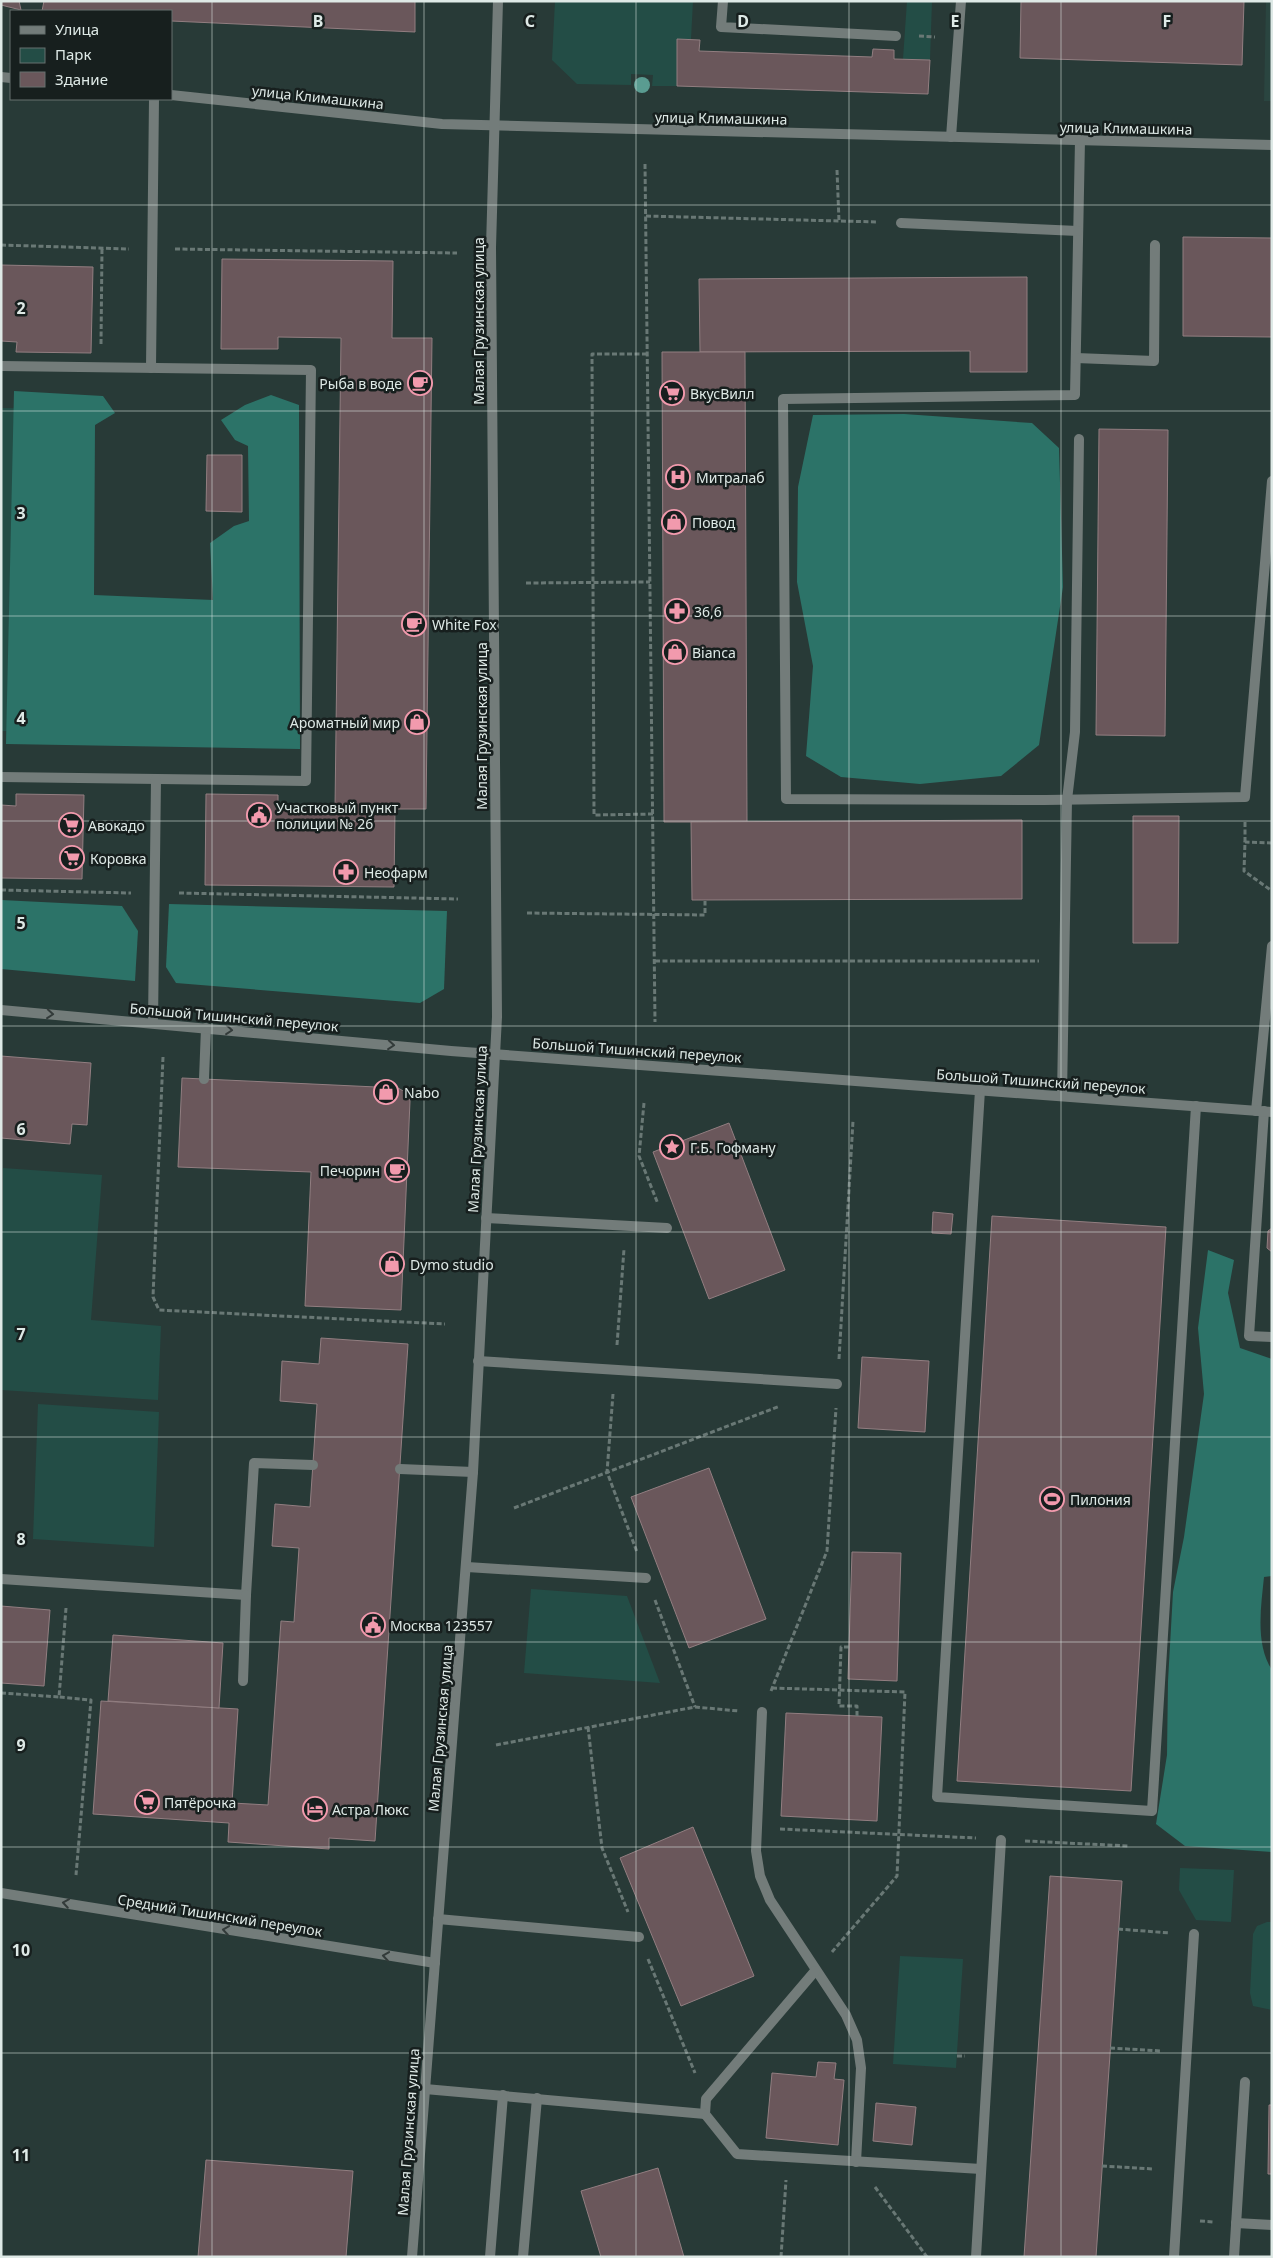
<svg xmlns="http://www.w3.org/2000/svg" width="1273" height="2258" font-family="'Noto Sans',sans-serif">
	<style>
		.built { fill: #2a4540 }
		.green { fill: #234d46 }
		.forest { fill: #2c7368 }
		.building { fill: #6a575b; stroke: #927e81 }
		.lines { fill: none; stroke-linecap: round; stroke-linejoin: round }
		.path { stroke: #697875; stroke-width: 3; stroke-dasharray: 5 2.5; stroke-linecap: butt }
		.service { stroke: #737c7a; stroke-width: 10 }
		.minor { stroke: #737c7a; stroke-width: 10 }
		.tertiary { stroke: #737c7a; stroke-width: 10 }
		.tree { fill: #5a9c91 }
		.oneway { stroke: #333b3a }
		.grid { fill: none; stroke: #dee9e6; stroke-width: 1; stroke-opacity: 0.55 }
		.labels { text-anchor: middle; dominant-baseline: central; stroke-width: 5; stroke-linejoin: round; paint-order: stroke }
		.street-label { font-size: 14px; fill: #dee9e6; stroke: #171f1e }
		.poi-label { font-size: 14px; fill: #dee9e6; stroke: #171f1e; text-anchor: start }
		.grid-label { font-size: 16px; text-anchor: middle; font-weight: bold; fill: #dee9e6; stroke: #171f1e; stroke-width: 5; stroke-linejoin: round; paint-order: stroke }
	</style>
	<rect width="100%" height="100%" fill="#283a37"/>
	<path class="built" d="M1266,1H1272V101H1264Z"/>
	<g class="green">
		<path d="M555,1H693L691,39L677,40V86H652L653,75L631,74V85L577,84L552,60Z"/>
		<path d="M907,1H932L930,60L903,59Z"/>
		<path d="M1,408L55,409L51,731H1Z"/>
		<path d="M3,1168L102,1175L91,1320L161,1326L158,1400L1,1390Z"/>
		<path d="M38,1404L159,1412L154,1547L33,1539Z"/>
		<path d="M531,1589L627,1596L660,1683L524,1673Z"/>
		<path d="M1180,1868L1234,1870L1231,1922L1196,1920L1179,1890Z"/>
		<path d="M1267,1922H1272V2010L1253,2006L1250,1993L1253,1934L1257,1926Z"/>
		<path d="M900,1956L963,1959L956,2068L893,2064Z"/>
	</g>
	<g class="forest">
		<path d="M14,391L103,396L115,413L95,425L94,595L213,600L210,543L234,526L249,521L248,446L235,440L221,420L245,405L271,395L299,405L300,749L6,744Z"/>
		<path d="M904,414L1032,423L1059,448L1063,587L1039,745L1001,776L920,784L841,777L806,756L813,666L797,582L798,487L813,415Z"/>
		<path d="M1,900L122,906L138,931L135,981L1,969Z"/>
		<path d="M169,904L447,911L444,989L420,1003L176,983L166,967Z"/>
		<path d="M1208,1250L1234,1260L1228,1293L1240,1348L1272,1359V1576L1264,1577C1261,1607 1255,1644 1272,1670V1852L1185,1846L1156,1824L1167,1755L1168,1681L1173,1592L1184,1537L1204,1394L1198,1328Z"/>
	</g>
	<g class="building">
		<path d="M1,1H19L21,10L1,5Z"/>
		<path d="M44,1H415V32L171,21V11H42Z"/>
		<path d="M1021,1H1244L1242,65L1020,58Z"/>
		<path d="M677,39L700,40L699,51L872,57L873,49L894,50V59L930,60L928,94L677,86Z"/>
		<path d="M1183,237L1272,238V337L1183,336Z"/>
		<path d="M222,259L393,261L392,338H432L426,809H395L394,887L205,885L206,794L278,795V807L335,808L341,338L278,337V349H221Z"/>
		<path d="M1,265L93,267L91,353L16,352L17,342L1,341Z"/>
		<path d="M1027,277V372H970V351L700,352L699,279Z"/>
		<path d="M662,352H745L747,822H664Z"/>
		<path d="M1099,429L1168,430L1165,736L1096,735Z"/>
		<path d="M207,455H242V512L206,511Z"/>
		<path d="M16,794L84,795L82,879L1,878V805L16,806Z"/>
		<path d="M1133,816H1179L1178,943H1133Z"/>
		<path d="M1022,820V899L692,900L691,822Z"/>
		<path d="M1,1056L91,1063L87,1125L72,1124L70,1144L1,1138Z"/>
		<path d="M182,1078L398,1088L407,1093L410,1101L401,1310L305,1306L311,1172L178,1167Z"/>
		<path d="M729,1123L785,1270L709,1299L653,1152Z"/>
		<path d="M933,1212L953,1214L951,1234L932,1233Z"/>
		<path d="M992,1216L1166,1227L1131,1791L957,1781Z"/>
		<path d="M1272,1228V1252L1267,1248L1268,1231Z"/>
		<path d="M321,1338L408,1344L375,1841L329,1838V1849L228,1842L229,1823L93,1814L101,1701L238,1709L232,1803L268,1805L281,1621L294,1622L299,1548L272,1546L275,1504L310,1507L317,1404L280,1401L282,1361L319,1364Z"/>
		<path d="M862,1357L929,1361L925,1432L858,1428Z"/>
		<path d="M709,1468L766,1619L689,1648L631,1497Z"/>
		<path d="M852,1552L901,1553L897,1681L848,1679Z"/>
		<path d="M1,1606L50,1610L44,1686L1,1683Z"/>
		<path d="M113,1635L223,1643L219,1708L108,1701Z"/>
		<path d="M786,1713L882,1717L877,1821L781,1816Z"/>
		<path d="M693,1827L754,1976L681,2006L620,1858Z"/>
		<path d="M1050,1876L1122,1881L1096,2257H1024Z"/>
		<path d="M818,2062L836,2063L834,2079L844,2080L838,2145L766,2138L772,2073L816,2077Z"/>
		<path d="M876,2103L916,2107L912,2145L873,2141Z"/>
		<path d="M1269,2105H1272V2174H1268Z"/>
		<path d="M206,2160L353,2171L346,2257H198Z"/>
		<path d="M658,2168L684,2257H601L581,2191Z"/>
	</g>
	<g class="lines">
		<g class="path">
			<path d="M919,36L935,37"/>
			<path d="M645,164L655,1022"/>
			<path d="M837,170L839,221"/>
			<path d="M646,216L878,222"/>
			<path d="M1,245L129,249"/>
			<path d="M175,249L457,253"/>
			<path d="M101,344L102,248"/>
			<path d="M647,354H592L594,815L653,814"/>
			<path d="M526,583L650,582"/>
			<path d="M1245,822V842"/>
			<path d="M1272,843L1245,842L1244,871L1272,891"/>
			<path d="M1,890L131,893"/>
			<path d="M179,893L458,899"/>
			<path d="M527,913L705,915V901"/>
			<path d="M655,961H1039"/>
			<path d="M163,1057L153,1297L159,1310L445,1324"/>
			<path d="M644,1103L639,1156L658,1204"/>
			<path d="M617,1345L624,1249"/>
			<path d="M839,1359L853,1121"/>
			<path d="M613,1394L607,1472L637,1552"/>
			<path d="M514,1508L780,1406"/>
			<path d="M655,1600L695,1707"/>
			<path d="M66,1608L59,1697L91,1700L76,1875"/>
			<path d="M849,1647H841L839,1706H857V1716"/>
			<path d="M772,1688L905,1692L897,1876L832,1952"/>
			<path d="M771,1691L827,1551L836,1408"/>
			<path d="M1,1693L59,1697"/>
			<path d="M588,1727L602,1848L628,1912"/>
			<path d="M496,1745L695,1707L739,1711"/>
			<path d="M780,1829L976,1838"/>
			<path d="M1025,1841L1129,1846"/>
			<path d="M1118,1929L1170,1933"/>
			<path d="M648,1959L695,2073"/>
			<path d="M1110,2048L1162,2051"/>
			<path d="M957,2056H965"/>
			<path d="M1102,2166L1154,2169"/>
			<path d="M875,2187L927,2257"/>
			<path d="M1200,2221L1214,2222"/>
			<path d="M781,2257L786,2180"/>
		</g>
		<g class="service">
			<path d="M723,1L721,27L896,36"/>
			<path d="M951,137L961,1"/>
			<path d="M1080,140L1075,395L783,399L786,799L1045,800L1245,797L1272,481"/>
			<path d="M901,223L1078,231"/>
			<path d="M1076,358L1154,361L1155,245"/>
			<path d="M1,366L311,370L306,781L1,777"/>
			<path d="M151,368L154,99"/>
			<path d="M153,1023L156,779"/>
			<path d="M204,1079L206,1028"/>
			<path d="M980,1090L937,1797L1152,1811L1196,1106"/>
			<path d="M1062,1096L1067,800L1075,732L1079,439"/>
			<path d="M1256,1111L1272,946"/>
			<path d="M1264,1111L1249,1336L1272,1337"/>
			<path d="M486,1218L667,1228"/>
			<path d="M478,1361L837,1384"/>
			<path d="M400,1469L473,1472"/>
			<path d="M467,1567L646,1578"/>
			<path d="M1,1579L246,1595L254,1463L313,1465"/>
			<path d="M243,1681L246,1595"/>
			<path d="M762,1712L756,1851L760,1876L770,1900L846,2015L857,2040L861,2068L856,2162"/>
			<path d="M438,1919L639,1937"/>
			<path d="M815,1971L706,2099L705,2114L737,2154L981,2169"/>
			<path d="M425,2089L705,2114"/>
			<path d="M1236,2223L1272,2225"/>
			<path d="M490,2257L503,2095"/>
			<path d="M523,2257L537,2098"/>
			<path d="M976,2257L1001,1840"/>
			<path d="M1174,2257L1194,1934"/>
			<path d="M1234,2257L1245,2082"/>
		</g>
		<g class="minor">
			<path d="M1,77L11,78"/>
			<path d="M171,95L442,124L1272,145"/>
			<path d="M1,1893L435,1963"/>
		</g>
		<g class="tertiary">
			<path d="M1,1010L451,1051L1272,1112"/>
			<path d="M412,2257L473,1472L497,1017L491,247L498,1"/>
		</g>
	</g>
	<circle class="tree" cx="642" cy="85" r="8"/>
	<defs><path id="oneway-chevron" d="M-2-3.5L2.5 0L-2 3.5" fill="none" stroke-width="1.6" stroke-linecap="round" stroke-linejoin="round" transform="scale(1.25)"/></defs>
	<g class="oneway">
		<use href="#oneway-chevron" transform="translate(50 1014) rotate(5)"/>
		<use href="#oneway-chevron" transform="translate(229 1030) rotate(5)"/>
		<use href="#oneway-chevron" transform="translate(391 1045) rotate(5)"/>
		<use href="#oneway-chevron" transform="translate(66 1903) rotate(-171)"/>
		<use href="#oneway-chevron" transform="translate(226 1930) rotate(-171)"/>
		<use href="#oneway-chevron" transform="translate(386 1956) rotate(-172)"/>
	</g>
	<path class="grid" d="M212,1V2257M424,1V2257M636,1V2257M849,1V2257M1061,1V2257M1,205H1272M1,411H1272M1,616H1272M1,821H1272M1,1026H1272M1,1232H1272M1,1437H1272M1,1642H1272M1,1847H1272M1,2053H1272"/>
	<defs>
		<symbol id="cafe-ring" viewBox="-11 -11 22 22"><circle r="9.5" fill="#171f1e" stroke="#f29aad" stroke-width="1.5"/><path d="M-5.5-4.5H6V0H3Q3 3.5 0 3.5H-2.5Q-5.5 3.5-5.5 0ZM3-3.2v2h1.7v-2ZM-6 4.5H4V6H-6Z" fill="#f29aad"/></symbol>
		<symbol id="supermarket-ring" viewBox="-11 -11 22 22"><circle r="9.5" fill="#171f1e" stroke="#f29aad" stroke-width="1.5"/><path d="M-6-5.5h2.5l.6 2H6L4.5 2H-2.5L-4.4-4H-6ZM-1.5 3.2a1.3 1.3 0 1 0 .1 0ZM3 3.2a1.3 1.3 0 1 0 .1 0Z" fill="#f29aad"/></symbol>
		<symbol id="hospital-ring" viewBox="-11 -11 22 22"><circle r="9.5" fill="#171f1e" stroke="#f29aad" stroke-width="1.5"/><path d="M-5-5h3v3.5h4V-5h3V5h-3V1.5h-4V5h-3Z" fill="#f29aad"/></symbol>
		<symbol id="shop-ring" viewBox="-11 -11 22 22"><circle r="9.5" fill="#171f1e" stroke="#f29aad" stroke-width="1.5"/><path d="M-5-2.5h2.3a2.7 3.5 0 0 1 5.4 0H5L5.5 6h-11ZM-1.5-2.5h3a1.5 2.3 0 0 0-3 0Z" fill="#f29aad"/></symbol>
		<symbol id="pharmacy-ring" viewBox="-11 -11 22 22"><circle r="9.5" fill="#171f1e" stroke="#f29aad" stroke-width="1.5"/><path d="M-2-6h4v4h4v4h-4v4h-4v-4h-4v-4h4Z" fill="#f29aad"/></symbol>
		<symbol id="civic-ring" viewBox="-11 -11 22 22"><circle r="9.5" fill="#171f1e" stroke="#f29aad" stroke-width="1.5"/><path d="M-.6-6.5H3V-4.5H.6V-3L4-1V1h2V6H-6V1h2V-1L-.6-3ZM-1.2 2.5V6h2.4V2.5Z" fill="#f29aad"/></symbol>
		<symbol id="sight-ring" viewBox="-11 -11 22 22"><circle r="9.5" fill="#171f1e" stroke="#f29aad" stroke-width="1.5"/><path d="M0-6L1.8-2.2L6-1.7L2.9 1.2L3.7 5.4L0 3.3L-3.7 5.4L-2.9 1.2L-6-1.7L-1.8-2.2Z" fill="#f29aad"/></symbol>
		<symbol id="stadium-ring" viewBox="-11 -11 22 22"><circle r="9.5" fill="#171f1e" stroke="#f29aad" stroke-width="1.5"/><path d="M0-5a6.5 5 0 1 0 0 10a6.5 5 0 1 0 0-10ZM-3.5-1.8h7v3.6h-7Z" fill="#f29aad"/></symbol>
		<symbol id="hotel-ring" viewBox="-11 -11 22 22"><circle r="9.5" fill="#171f1e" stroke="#f29aad" stroke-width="1.5"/><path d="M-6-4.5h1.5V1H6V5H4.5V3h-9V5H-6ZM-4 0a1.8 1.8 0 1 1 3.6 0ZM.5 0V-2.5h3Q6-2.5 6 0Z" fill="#f29aad"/></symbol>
	</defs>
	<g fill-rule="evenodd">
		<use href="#cafe-ring" x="406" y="369" width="28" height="28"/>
		<use href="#supermarket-ring" x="658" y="379" width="28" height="28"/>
		<use href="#hospital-ring" x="664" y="463" width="28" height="28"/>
		<use href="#shop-ring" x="660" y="508" width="28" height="28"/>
		<use href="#pharmacy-ring" x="663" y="597" width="28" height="28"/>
		<use href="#cafe-ring" x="400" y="610" width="28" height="28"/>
		<use href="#shop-ring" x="661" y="638" width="28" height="28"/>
		<use href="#shop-ring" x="403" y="708" width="28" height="28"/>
		<use href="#civic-ring" x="245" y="801" width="28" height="28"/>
		<use href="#supermarket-ring" x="57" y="811" width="28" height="28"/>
		<use href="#supermarket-ring" x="58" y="844" width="28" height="28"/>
		<use href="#pharmacy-ring" x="332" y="858" width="28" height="28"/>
		<use href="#shop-ring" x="372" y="1078" width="28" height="28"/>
		<use href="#sight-ring" x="658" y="1133" width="28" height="28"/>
		<use href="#cafe-ring" x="383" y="1156" width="28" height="28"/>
		<use href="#shop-ring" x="378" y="1250" width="28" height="28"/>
		<use href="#stadium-ring" x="1038" y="1485" width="28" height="28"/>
		<use href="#civic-ring" x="359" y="1611" width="28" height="28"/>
		<use href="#supermarket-ring" x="133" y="1788" width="28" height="28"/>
		<use href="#hotel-ring" x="301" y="1795" width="28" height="28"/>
	</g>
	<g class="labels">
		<g class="street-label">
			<text transform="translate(318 97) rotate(6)">улица Климашкина</text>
			<text transform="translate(721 118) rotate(1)">улица Климашкина</text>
			<text transform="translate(1126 128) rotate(1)">улица Климашкина</text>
			<text transform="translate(478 321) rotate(-90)">Малая Грузинская улица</text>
			<text transform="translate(481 726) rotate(-90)">Малая Грузинская улица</text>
			<text transform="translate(234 1017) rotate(5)">Большой Тишинский переулок</text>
			<text transform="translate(637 1050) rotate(4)">Большой Тишинский переулок</text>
			<text transform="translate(1041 1081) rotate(4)">Большой Тишинский переулок</text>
			<text transform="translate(477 1129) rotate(-87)">Малая Грузинская улица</text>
			<text transform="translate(440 1728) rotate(-85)">Малая Грузинская улица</text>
			<text transform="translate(220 1915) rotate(9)">Средний Тишинский переулок</text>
			<text transform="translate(408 2132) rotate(-86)">Малая Грузинская улица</text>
		</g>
		<g class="poi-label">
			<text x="402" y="383" text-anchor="end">Рыба в воде</text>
			<text x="690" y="393">ВкусВилл</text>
			<text x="696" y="477">Митралаб</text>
			<text x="692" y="522">Повод</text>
			<text x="694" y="611">36,6</text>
			<text x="432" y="624">White Fox</text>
			<text x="692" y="652">Bianca</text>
			<text x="400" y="722" text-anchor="end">Ароматный мир</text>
			<text x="276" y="807">Участковый пункт<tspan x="276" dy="16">полиции № 26</tspan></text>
			<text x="88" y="825">Авокадо</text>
			<text x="90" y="858">Коровка</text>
			<text x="364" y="872">Неофарм</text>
			<text x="404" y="1092">Nabo</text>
			<text x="690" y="1147">Г.Б. Гофману</text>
			<text x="380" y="1170" text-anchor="end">Печорин</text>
			<text x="410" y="1264">Dymo studio</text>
			<text x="1070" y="1499">Пилония</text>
			<text x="390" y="1625">Москва 123557</text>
			<text x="164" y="1802">Пятёрочка</text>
			<text x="332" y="1809">Астра Люкс</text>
		</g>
	</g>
	<g class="grid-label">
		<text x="318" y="27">B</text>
		<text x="530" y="27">C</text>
		<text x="743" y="27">D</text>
		<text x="955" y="27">E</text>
		<text x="1167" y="27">F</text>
		<text x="21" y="314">2</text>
		<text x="21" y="519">3</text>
		<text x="21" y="724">4</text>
		<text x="21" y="929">5</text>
		<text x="21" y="1135">6</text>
		<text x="21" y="1340">7</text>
		<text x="21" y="1545">8</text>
		<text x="21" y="1751">9</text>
		<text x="21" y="1956">10</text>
		<text x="21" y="2161">11</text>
	</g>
	<rect width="1273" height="2258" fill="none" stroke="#dee9e6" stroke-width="5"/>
	<rect x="10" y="10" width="162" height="90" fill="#171f1e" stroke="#67706e"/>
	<rect x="20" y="26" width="25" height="8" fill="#737c7a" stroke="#67706e"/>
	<text x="55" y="35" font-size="15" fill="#dee9e6">Улица</text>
	<rect x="20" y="48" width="25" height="15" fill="#234d46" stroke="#67706e"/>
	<text x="55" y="60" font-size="15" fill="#dee9e6">Парк</text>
	<rect x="20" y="72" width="25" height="15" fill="#6a575b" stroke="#67706e"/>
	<text x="55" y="85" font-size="15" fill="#dee9e6">Здание</text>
</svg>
